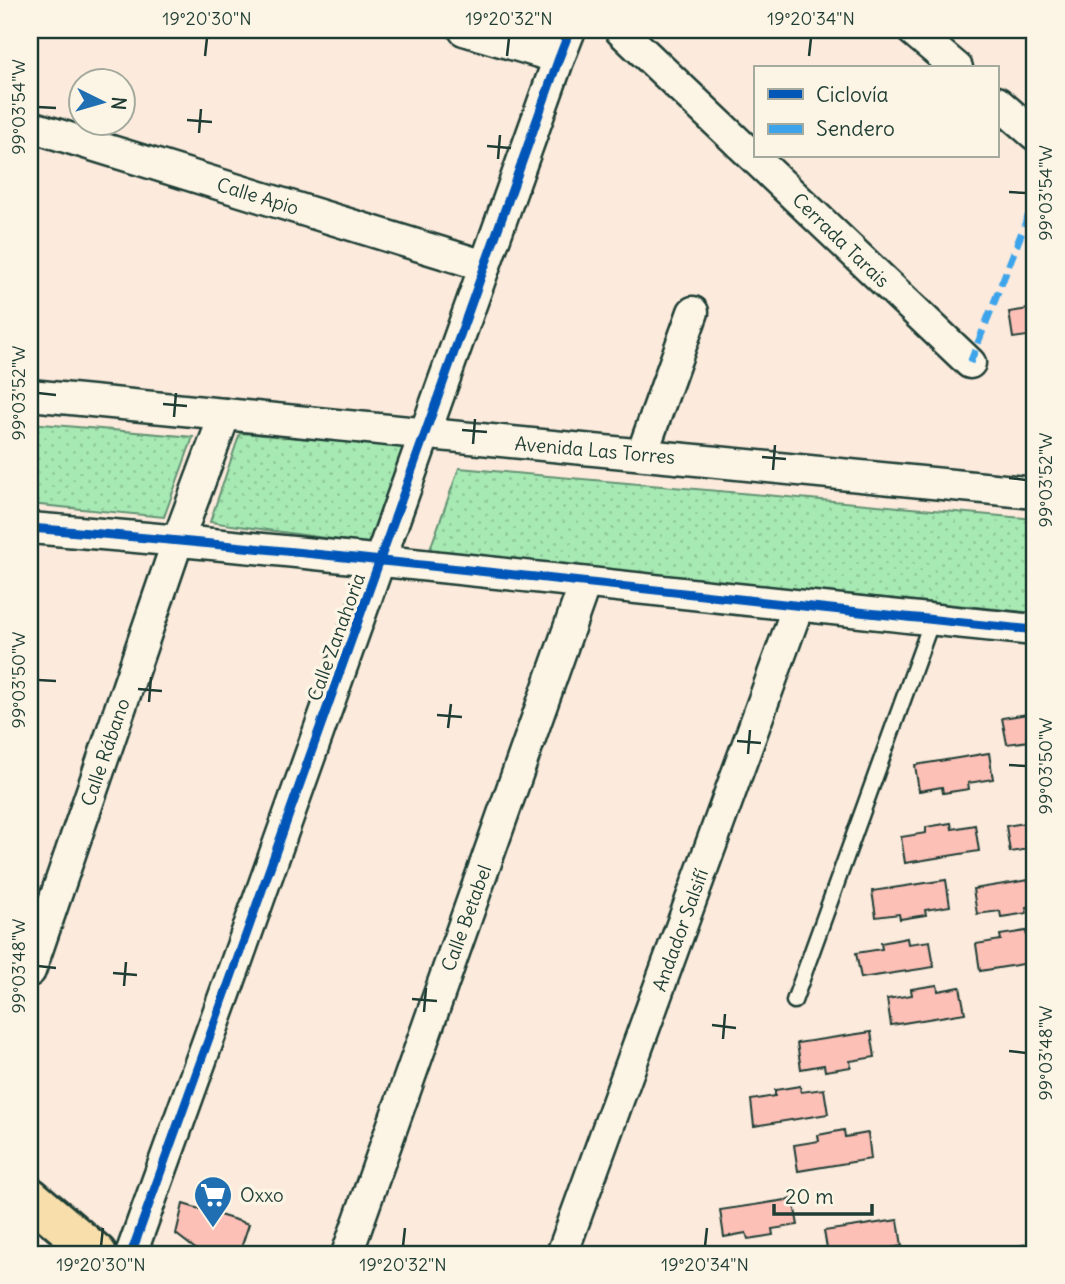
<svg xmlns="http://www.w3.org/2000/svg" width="1065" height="1284" font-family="Delius,sans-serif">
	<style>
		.grass { fill: url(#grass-dots); stroke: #639374; stroke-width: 2 }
		.building { fill: #fcc0b7; stroke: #1f3d34; stroke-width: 2 }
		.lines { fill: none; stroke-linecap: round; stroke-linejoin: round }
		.service-casing { stroke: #1f3d34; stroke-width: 19 }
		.minor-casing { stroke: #1f3d34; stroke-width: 35 }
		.primary-casing { stroke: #1f3d34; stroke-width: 44 }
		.service { stroke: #fcf5e5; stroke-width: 14 }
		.minor { stroke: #fcf5e5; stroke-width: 30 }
		.primary { stroke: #f8deab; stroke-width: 38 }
		.quiet { stroke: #3da4eb; stroke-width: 7; stroke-dasharray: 14 7; stroke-linecap: butt }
		.cycleway-casing { stroke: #fcf5e5; stroke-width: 13 }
		.cycleway { stroke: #0057b8; stroke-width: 9 }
		.ticks { fill: none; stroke: #1f3d34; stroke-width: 2.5 }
		.labels { text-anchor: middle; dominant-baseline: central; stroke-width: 7; stroke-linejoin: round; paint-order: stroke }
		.street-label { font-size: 19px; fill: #1f3d34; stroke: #fcf5e5 }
		.poi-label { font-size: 19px; fill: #1f3d34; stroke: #fcf5e5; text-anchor: start }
		.neatline { fill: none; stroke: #1f3d34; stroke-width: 2.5 }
		.ticks-label { font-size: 18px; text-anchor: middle; fill: #1f3d34 }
	</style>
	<defs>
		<pattern id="grass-dots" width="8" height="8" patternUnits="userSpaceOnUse" patternTransform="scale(1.75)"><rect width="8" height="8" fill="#a7e9b3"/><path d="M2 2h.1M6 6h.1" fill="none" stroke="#8fc99b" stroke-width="1.8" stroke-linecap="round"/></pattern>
	</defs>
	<rect width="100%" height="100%" fill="#fceadc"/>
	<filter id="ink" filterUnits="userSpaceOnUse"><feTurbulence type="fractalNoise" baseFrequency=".0143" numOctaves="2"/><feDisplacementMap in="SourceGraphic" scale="14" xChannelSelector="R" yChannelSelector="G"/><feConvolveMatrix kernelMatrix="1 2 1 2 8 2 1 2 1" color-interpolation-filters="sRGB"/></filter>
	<g filter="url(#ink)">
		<g class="grass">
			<path d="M30,423L193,437L164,517L30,504Z"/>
			<path d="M240,433L404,447L368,544L210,522Z"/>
			<path d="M459,468L1035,519V613L429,552Z"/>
		</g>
		<g class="building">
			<path d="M1035,308V335L1013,338L1009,312Z"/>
			<path d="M1035,713V746H1030V741L1007,744L1002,718Z"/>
			<path d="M989,753L993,779L968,783L969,789L943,793L942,787L919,791L915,765Z"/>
			<path d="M1035,815V848L1010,852L1006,826L1031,822L1030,816Z"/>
			<path d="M951,823L952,829L975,825L979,851L905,863L901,837L926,833V827Z"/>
			<path d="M1035,879V905L1026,907L1027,913L1001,917L1000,911L977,914L973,889Z"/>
			<path d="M946,880L950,906L925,910L926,915L900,919L899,914L876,917L872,891Z"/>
			<path d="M1026,931L1027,937L1035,935V962L980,971L976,944L1001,940L1000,935Z"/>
			<path d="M907,938L908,944L930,941L934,967L861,978L856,953L882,949L881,943Z"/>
			<path d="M937,985L938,991L960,987L965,1013L891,1025L887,999L912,995L911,989Z"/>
			<path d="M871,1032L875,1057L850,1061L851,1067L825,1071L824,1065L801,1069L797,1043Z"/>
			<path d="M800,1086L801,1092L824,1089L828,1114L754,1126L751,1100L775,1096V1090Z"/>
			<path d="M844,1130L845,1137L868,1133L871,1159L798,1171L794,1145L819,1141L818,1135Z"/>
			<path d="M793,1199L798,1225L772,1229L773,1235L748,1239L746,1233L724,1237L720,1210Z"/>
			<path d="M183,1204L249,1224L239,1254H202L176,1234Z"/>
			<path d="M898,1220L902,1246L877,1250V1254H828L824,1231Z"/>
		</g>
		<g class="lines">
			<defs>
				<g id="service">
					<path d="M794,1001L932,620"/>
					<path d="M1021,1254L1035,1251"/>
				</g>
				<g id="minor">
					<path d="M464,30L559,58"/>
					<path d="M620,30L970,363"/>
					<path d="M912,30L957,68"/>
					<path d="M997,102L1035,135"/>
					<path d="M30,126L485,266"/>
					<path d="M30,395L1035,493"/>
					<path d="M642,454L693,312"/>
					<path d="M30,528C365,555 700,597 1035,630"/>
					<path d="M30,971L178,540L225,414"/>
					<path d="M131,1254C275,856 418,458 559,58L570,30"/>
					<path d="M347,1254L585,583"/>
					<path d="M562,1254L798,606"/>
				</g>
				<path id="primary" d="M30,1197L97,1254"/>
			</defs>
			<use href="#service" class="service-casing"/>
			<use href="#minor" class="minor-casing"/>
			<use href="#primary" class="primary-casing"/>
			<use href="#service" class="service"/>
			<use href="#minor" class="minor"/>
			<use href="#primary" class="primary"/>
			<path class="quiet" d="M970,363L1035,199"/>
			<defs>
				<g id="cycleway">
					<path d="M30,528C365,555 700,597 1035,630"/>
					<path d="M131,1254C275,856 418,458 559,58L570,30"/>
				</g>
			</defs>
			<use href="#cycleway" class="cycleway-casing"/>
			<use href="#cycleway" class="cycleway"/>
		</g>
	</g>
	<path class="ticks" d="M205,56L207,38M507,56L509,38M809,56L811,38M38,107L56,108M187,120L212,122M199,133L201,109M487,146L511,148M498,159L500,135M1009,192L1026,193M38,393L56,395M163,404L187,406M174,417L176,393M462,430L487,432M473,444L475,419M762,457L786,459M773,470L775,445M1009,478L1026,480M38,680L56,681M138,689L162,691M149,702L151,677M437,715L462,717M448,728L451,704M737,741L761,743M748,754L750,730M1009,765L1026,766M38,966L56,968M113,973L137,975M124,986L126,962M412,999L437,1001M424,1012L426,988M712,1025L736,1028M723,1039L725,1014M1009,1051L1026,1053M101,1246L103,1228M403,1246L405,1228M705,1246L707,1228"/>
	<defs>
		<symbol id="supermarket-pin" viewBox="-11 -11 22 30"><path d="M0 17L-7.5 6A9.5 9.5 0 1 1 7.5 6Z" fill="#1f6fb2" stroke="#fcf5e5"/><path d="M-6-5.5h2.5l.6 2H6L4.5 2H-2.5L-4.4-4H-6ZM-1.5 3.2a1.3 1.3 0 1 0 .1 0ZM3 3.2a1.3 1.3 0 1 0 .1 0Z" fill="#fff"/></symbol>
	</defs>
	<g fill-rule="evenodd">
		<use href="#supermarket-pin" x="191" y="1173" width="44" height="60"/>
	</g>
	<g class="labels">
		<g class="street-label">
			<text transform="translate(258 196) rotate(17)">Calle Apio</text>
			<text transform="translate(841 240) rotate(44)">Cerrada Tarais</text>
			<text transform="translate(595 450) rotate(5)">Avenida Las Torres</text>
			<text transform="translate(336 637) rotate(-70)">Calle Zanahoria</text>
			<text transform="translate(105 752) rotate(-71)">Calle Rábano</text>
			<text transform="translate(466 918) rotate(-70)">Calle Betabel</text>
			<text transform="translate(680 930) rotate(-70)">Andador Salsifí</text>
		</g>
		<g class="poi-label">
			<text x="240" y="1195">Oxxo</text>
		</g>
	</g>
	<rect width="1065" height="1284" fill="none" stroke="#fcf5e5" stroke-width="77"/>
	<rect x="754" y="66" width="245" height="91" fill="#fcf5e5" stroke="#a4ab9e" stroke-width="2"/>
	<rect x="768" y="89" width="35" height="10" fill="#0057b8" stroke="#a4ab9e" stroke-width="2"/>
	<text x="816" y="102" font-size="21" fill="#1f3d34">Ciclovía</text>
	<rect x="768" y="124" width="35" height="10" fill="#3da4eb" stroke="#a4ab9e" stroke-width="2"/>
	<text x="816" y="136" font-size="21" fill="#1f3d34">Sendero</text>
	<g transform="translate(102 102) rotate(95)"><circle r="33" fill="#fcf5e5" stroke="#a4ab9e" stroke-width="2"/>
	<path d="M0-5L12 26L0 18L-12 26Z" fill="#1f6fb2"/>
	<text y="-10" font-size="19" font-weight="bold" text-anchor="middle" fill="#1f3d34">N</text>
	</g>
	<path d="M774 1204v10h98v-10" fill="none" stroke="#1f3d34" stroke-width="3.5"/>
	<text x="785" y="1204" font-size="21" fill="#1f3d34" stroke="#fcf5e5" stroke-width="5" paint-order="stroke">20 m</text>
	<rect x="38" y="38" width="988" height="1208" class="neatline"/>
	<g class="ticks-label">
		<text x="207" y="25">19°20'30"N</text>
		<text x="509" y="25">19°20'32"N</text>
		<text x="811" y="25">19°20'34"N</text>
		<text transform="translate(19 107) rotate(-90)" y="6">99°03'54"W</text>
		<text transform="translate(1046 193) rotate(-90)" y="6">99°03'54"W</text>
		<text transform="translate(19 393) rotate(-90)" y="6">99°03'52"W</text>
		<text transform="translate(1046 480) rotate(-90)" y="6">99°03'52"W</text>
		<text transform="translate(19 680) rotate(-90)" y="6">99°03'50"W</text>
		<text transform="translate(1046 766) rotate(-90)" y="6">99°03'50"W</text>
		<text transform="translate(19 966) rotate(-90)" y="6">99°03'48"W</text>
		<text transform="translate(1046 1053) rotate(-90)" y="6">99°03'48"W</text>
		<text x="101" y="1271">19°20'30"N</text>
		<text x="403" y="1271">19°20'32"N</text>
		<text x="705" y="1271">19°20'34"N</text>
	</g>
</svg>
